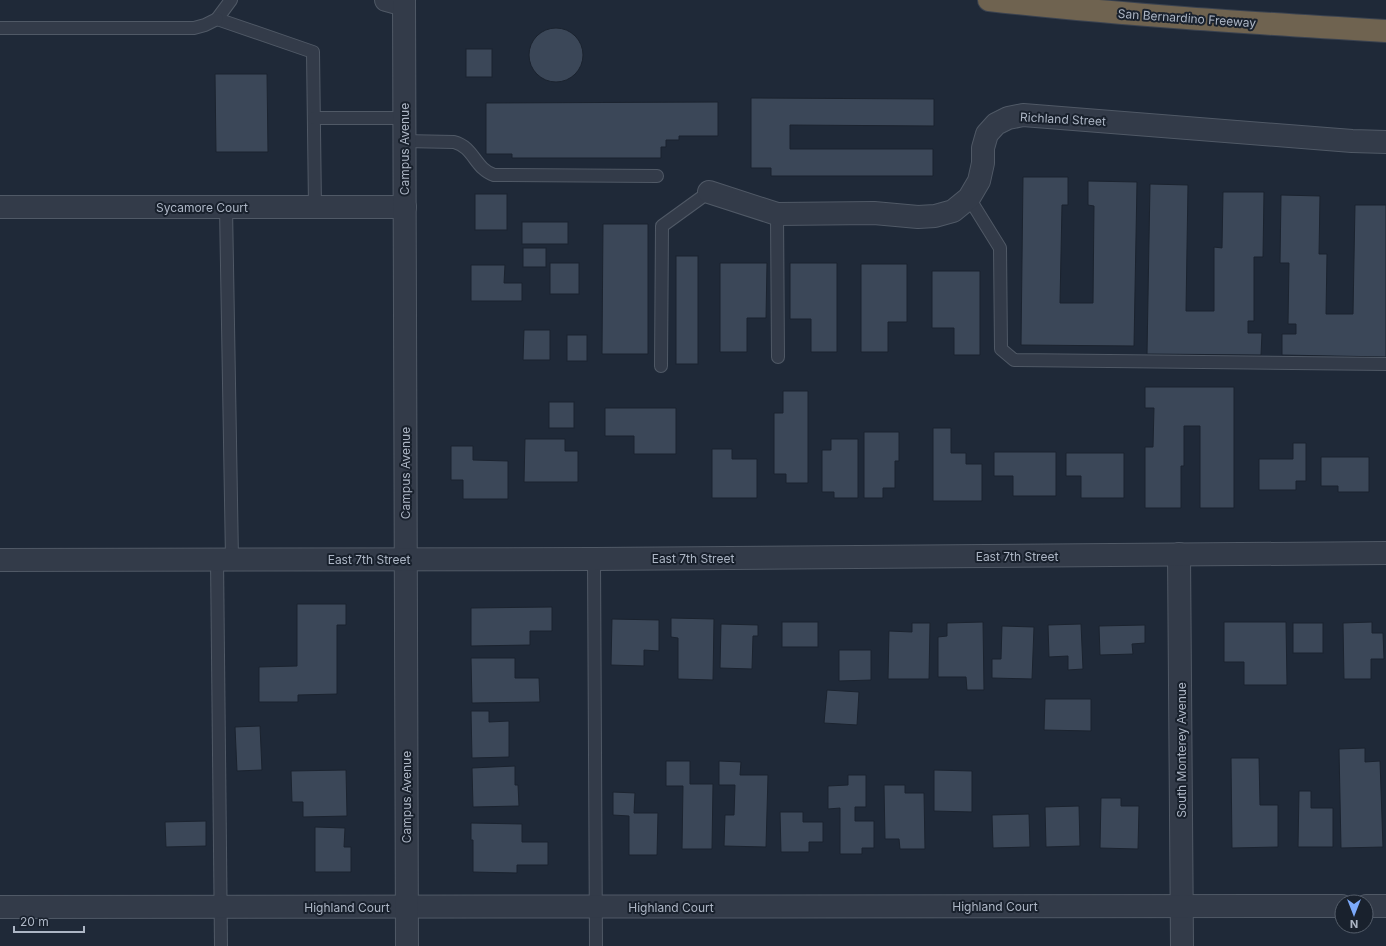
<svg xmlns="http://www.w3.org/2000/svg" width="1386" height="946" font-family="Inter,sans-serif">
	<style>
		.building { fill: #3b4758; stroke: #1b232f }
		.lines { fill: none; stroke-linecap: round; stroke-linejoin: round }
		.service-casing { stroke: #505966; stroke-width: 14 }
		.minor-casing { stroke: #505966; stroke-width: 24 }
		.tertiary-casing { stroke: #505966; stroke-width: 24 }
		.motorway-casing { stroke: #3b4350; stroke-width: 24 }
		.service { stroke: #333b49; stroke-width: 12 }
		.minor { stroke: #333b49; stroke-width: 22 }
		.tertiary { stroke: #333b49; stroke-width: 22 }
		.motorway { stroke: #6f6350; stroke-width: 22 }
		.labels { text-anchor: middle; dominant-baseline: central; stroke-width: 4; stroke-linejoin: round; paint-order: stroke }
		.street-label { font-size: 12px; fill: #adb6c5; stroke: #19212d }
	</style>
	<rect width="100%" height="100%" fill="#1f2938"/>
	<g class="building">
		<circle cx="556" cy="55" r="27"/>
		<rect x="466" y="49" width="26" height="28"/>
		<path d="M215,74H267L268,152H216Z"/>
		<path d="M751,98L934,99V126L790,125V149H933V176H771V168H751Z"/>
		<path d="M718,102V136H679V140H666V147H661V158H512V154H486V103Z"/>
		<path d="M1023,177H1068V205H1062L1060,303H1093L1094,206L1088,205V181L1137,182L1134,346L1021,345Z"/>
		<path d="M1150,184L1188,185L1186,311H1214V247L1222,248L1223,192H1264L1263,257H1254V321H1248V333H1262L1261,355L1147,354Z"/>
		<rect x="475" y="194" width="32" height="36"/>
		<path d="M1281,195L1320,196L1319,254H1327L1326,314H1353L1355,205H1386V357L1282,355V334H1296V324H1288L1289,263H1280Z"/>
		<rect x="522" y="222" width="46" height="22"/>
		<path d="M603,224H648V354H602Z"/>
		<rect x="523" y="248" width="23" height="19"/>
		<rect x="676" y="256" width="22" height="108"/>
		<rect x="550" y="263" width="29" height="31"/>
		<path d="M720,263H767L766,318H747V352H720Z"/>
		<path d="M790,263H837V352H811V319H790Z"/>
		<path d="M861,264H907V322H888V352H861Z"/>
		<path d="M471,265H505L504,283H522V301H471Z"/>
		<path d="M932,271H980V355H954V328H932Z"/>
		<path d="M524,330H550V360H523Z"/>
		<rect x="567" y="335" width="20" height="26"/>
		<path d="M1145,387H1234V508H1200V426H1184V466H1181V508H1145V447H1153L1154,408H1145Z"/>
		<path d="M783,391H808V483H786V474H774V413H783Z"/>
		<rect x="549" y="402" width="25" height="26"/>
		<path d="M605,408H676V454H634V436H605Z"/>
		<path d="M933,428H951V453H966V464H982V501H933Z"/>
		<path d="M864,432H899V461H895V488H883V498H864Z"/>
		<path d="M525,439H565V451H578V482H524Z"/>
		<path d="M831,439H858V498H834V492H822V450H831Z"/>
		<path d="M1293,443H1306V481H1296V490H1259V459H1293Z"/>
		<path d="M451,446H473V460L508,461V499H463V480H451Z"/>
		<path d="M712,449H732V459H757V498H712Z"/>
		<path d="M994,452H1056V496H1013V476H994Z"/>
		<path d="M1066,453H1124V498H1081V476H1066Z"/>
		<path d="M1321,457H1369V492H1338V486H1321Z"/>
		<path d="M297,604H346V625H337V694L298,695V702H259V667L297,666Z"/>
		<path d="M552,607V631H530V645L471,646V608Z"/>
		<path d="M671,618L714,619L713,680L678,679V638L671,637Z"/>
		<path d="M612,619L659,620V651L644,650V666L611,665Z"/>
		<rect x="782" y="622" width="36" height="25"/>
		<path d="M983,622L984,690H967L966,677H938V637L947,636V623Z"/>
		<path d="M1224,622H1286L1287,685H1244V662H1224Z"/>
		<path d="M1372,622V633H1383L1384,659H1371V679H1344L1343,623Z"/>
		<path d="M912,623H930L929,679H888L889,631L912,632Z"/>
		<rect x="1293" y="623" width="30" height="30"/>
		<path d="M721,624L758,625V636H753L752,669L720,668Z"/>
		<path d="M1081,624L1083,669L1068,670V656L1049,657L1048,625Z"/>
		<path d="M1145,625V643L1132,644L1133,654L1100,655L1099,626Z"/>
		<path d="M1002,626L1034,627L1032,679L992,678V659H1001Z"/>
		<path d="M839,650H871V680L839,681Z"/>
		<path d="M471,658H515V678H539L540,702L472,703Z"/>
		<path d="M827,690L859,692L857,725L824,723Z"/>
		<path d="M1045,699H1091V731L1044,730Z"/>
		<path d="M471,711H489V722L509,721V757L472,758Z"/>
		<path d="M260,726L262,770L237,771L235,727Z"/>
		<path d="M1365,748V762L1380,761L1383,847L1341,848L1339,749Z"/>
		<path d="M1231,758H1259L1260,805H1278V847L1232,848Z"/>
		<path d="M666,761H690V784H713L712,849H682L683,786H666Z"/>
		<path d="M719,761L741,762L740,775H768L766,847L724,846L725,815H734L735,785H719Z"/>
		<path d="M515,766V785H518L519,806L473,807L472,768Z"/>
		<path d="M346,770L347,816L303,817V802H292L291,771Z"/>
		<path d="M934,770L972,771V812L934,811Z"/>
		<path d="M848,775H866V807H855V821H874V848H862V854H840V808L828,809V786L848,785Z"/>
		<path d="M884,785H905V793H924L925,849H900L899,839H885Z"/>
		<path d="M1299,791H1311V808H1333V847H1298Z"/>
		<path d="M613,792L635,793L634,813H658L657,855H629V816L613,815Z"/>
		<path d="M1101,798H1121V806H1139L1138,849L1100,848Z"/>
		<path d="M1079,806L1080,846L1046,847L1045,807Z"/>
		<path d="M780,812H803V822H823V842H809V852H781Z"/>
		<path d="M1029,814L1030,847L993,848L992,815Z"/>
		<path d="M206,821V846L166,847L165,822Z"/>
		<path d="M471,823L522,824V842H548V865H517V873L473,872V840H471Z"/>
		<path d="M315,827L345,828L344,847H351V872H315Z"/>
	</g>
	<g class="lines">
		<defs>
			<g id="service">
				<path d="M231,0L217,19L313,52L315,207"/>
				<path d="M0,28H194L205,25L217,19"/>
				<path d="M314,118H404"/>
				<path d="M404,141L454,142C474,147 475,169 494,175L657,176"/>
				<path d="M969,198L1000,248L1001,349L1014,360L1386,364"/>
				<path d="M226,207L232,559"/>
				<path d="M777,214L778,357"/>
				<path d="M661,366L662,226L709,192"/>
				<path d="M217,559L221,946"/>
				<path d="M594,559L596,946"/>
			</g>
			<g id="minor">
				<path d="M386,0L404,5"/>
				<path d="M709,192L777,214L874,213L918,217L935,216L953,211L969,198L979,181L983,163V148L987,134L996,124L1008,118L1023,115L1352,141L1386,142"/>
				<path d="M0,207H405"/>
				<path d="M1179,554L1182,946"/>
				<path d="M1366,906H1386"/>
				<path d="M0,907L1342,906"/>
			</g>
			<g id="tertiary">
				<path d="M404,0L407,946"/>
				<path d="M0,560L594,559L1386,553"/>
			</g>
			<path id="motorway" d="M989,0C1121,15 1253,23 1386,31"/>
		</defs>
		<use href="#service" class="service-casing"/>
		<use href="#minor" class="minor-casing"/>
		<use href="#tertiary" class="tertiary-casing"/>
		<use href="#motorway" class="motorway-casing"/>
		<use href="#service" class="service"/>
		<use href="#minor" class="minor"/>
		<use href="#tertiary" class="tertiary"/>
		<use href="#motorway" class="motorway"/>
	</g>
	<g class="labels">
		<g class="street-label">
			<text transform="translate(1187 18) rotate(4)">San Bernardino Freeway</text>
			<text transform="translate(1063 119) rotate(3)">Richland Street</text>
			<text transform="translate(404 149) rotate(-90)">Campus Avenue</text>
			<text x="202" y="207">Sycamore Court</text>
			<text transform="translate(405 473) rotate(-90)">Campus Avenue</text>
			<text x="1017" y="556">East 7th Street</text>
			<text x="693" y="558">East 7th Street</text>
			<text x="369" y="559">East 7th Street</text>
			<text transform="translate(1181 750) rotate(-90)">South Monterey Avenue</text>
			<text transform="translate(406 797) rotate(-90)">Campus Avenue</text>
			<text x="995" y="906">Highland Court</text>
			<text x="347" y="907">Highland Court</text>
			<text x="671" y="907">Highland Court</text>
		</g>
	</g>
	<g transform="translate(1354 914) rotate(180)"><circle r="19" fill="#19212d" stroke="#545d6a"/>
	<path d="M0-3L7 15L0 10L-7 15Z" fill="#7caafb"/>
	<text y="-6" font-size="11" font-weight="bold" text-anchor="middle" fill="#adb6c5">N</text>
	</g>
	<path d="M14 926v6h70v-6" fill="none" stroke="#adb6c5" stroke-width="2"/>
	<text x="20" y="926" font-size="12" fill="#adb6c5" stroke="#19212d" stroke-width="3" paint-order="stroke">20 m</text>
</svg>
